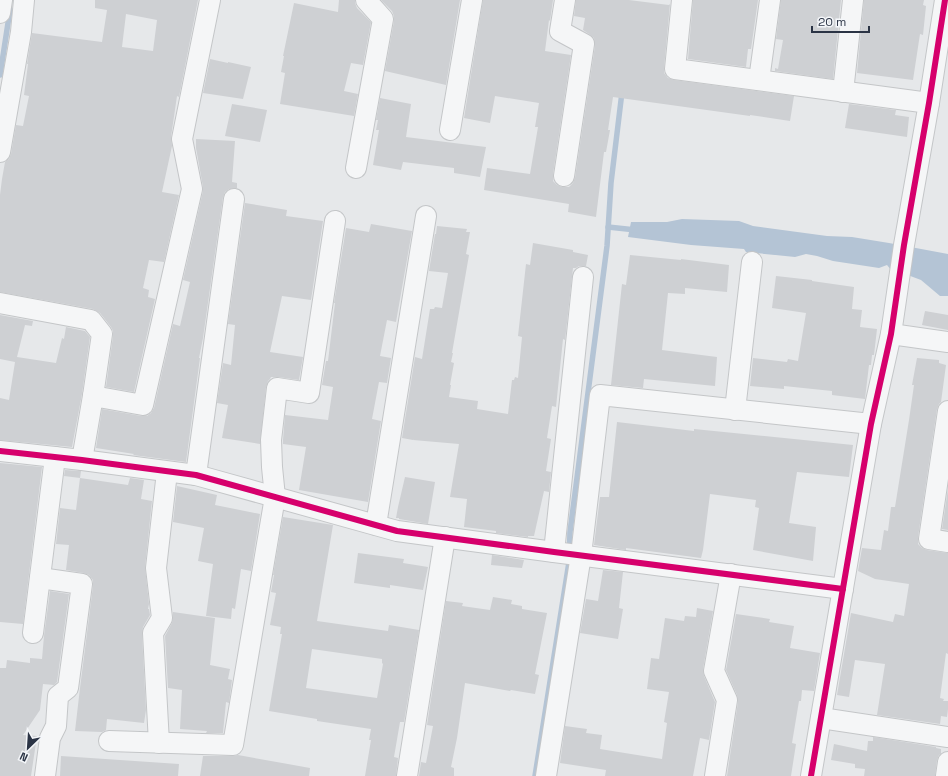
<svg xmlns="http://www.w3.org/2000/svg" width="948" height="776" font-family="'Space Grotesk',sans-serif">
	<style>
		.water { fill: #b4c4d5 }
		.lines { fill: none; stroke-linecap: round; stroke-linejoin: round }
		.stream { stroke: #b4c4d5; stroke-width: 5.5 }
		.building { fill: #ced0d3; fill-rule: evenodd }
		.minor-casing { stroke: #c4c6c8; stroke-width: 22 }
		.minor { stroke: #f5f6f7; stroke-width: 20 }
		.cycleway-casing { stroke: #f4f6f9; stroke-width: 8 }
		.cycleway { stroke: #d6006c; stroke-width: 6 }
	</style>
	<rect width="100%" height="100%" fill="#e6e8ea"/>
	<path class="water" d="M682,219L739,221L753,226L827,236L852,237L889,243L948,254V296H940L921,280L905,274L891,270L887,265L879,268L833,261L817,256L806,254L795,257L746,252L744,249L691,245L628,237L631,222H667Z"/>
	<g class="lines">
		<g class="stream">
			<path d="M0,75L10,10"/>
			<path d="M608,227L636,230"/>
			<path d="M535,776L569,562L570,532L607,246L611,183L622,92"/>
		</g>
	</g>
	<g class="building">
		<path d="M95,0H198L179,97L177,96L171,137L172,146L162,192L179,195L164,262L149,260L143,288L149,290L148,297L155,299L134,392L106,387L113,336V331L111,327L100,313L93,309L0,292V195L2,179L5,162L9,159L11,154L16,125L23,126L29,96L24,95L28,64H27L32,33L102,42L107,10L95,8ZM126,14L157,20L153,51L122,47Z"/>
		<path d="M339,0H355V3L357,8L371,22L363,65L351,63L344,91L358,94L354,116L280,104L285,73L281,72L284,56H283L294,3L338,12Z"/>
		<path d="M381,0H460L446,85L385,71L394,21V16L392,11Z"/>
		<path d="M483,0H553L550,21L549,20L545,51L571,55L553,174V181L557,185L562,187H569L573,183L575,178L595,46L594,38L589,34L583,30L585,18L574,16L576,0H629L669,5L670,4L664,68V73L668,78L674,80L794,96L790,121L750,115V116L613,97L608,130H610L606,152H604L596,217L568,212L569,204L484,190L487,168L530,174L538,127H535L539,103L495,96L490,123L464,118Z"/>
		<path d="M693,0H758L751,49H748L746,67L688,59Z"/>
		<path d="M781,0H841L833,79L775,71V68L778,69L783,40L776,39Z"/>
		<path d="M864,0H924L923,5L926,6L923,35L920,34L913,80L857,73Z"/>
		<path d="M210,59L228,63V62L251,67L243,99L203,93Z"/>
		<path d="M380,98L411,104L406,137L486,147L480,177L454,173V168L403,162L401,170L373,165L379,130H376L378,120H376Z"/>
		<path d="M232,104L267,110L260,142L225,136Z"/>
		<path d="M849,104L896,110L895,115L909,117L907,137L845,128Z"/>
		<path d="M196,139L235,141L232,182L237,183V188L229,189L225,192L223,197L203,338L199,358H200L186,462L133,455L134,454L96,448L102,409L141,416H147L151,413L154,408L173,324L180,326L190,282L183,280L203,191V187L196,148Z"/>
		<path d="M245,203L287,210L286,216L323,221L311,300L282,296L270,352L303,357L299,380L278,377H271L270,379L268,381L266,387L260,444L222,438L228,405L217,403L223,363L231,365L235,325L228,324Z"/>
		<path d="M371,224L412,231L396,322L387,320L380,356L391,358L387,383L379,382L372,419L381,421L368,502L299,490L306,447L283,444V440L285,415L328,420L333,387L322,385L326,361H328L335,303H334L346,228L369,232Z"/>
		<path d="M437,226L467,229L466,232H470L466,254L469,255L452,353H453L451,362L454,363L450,385H451L449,397L478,401L477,409L508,414L512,380H514L515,377L518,378L522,337L518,336L526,264L530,265L533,243L573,250V252L588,255L586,266H579L576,268H573L565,340L563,339L556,407L552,406L547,438L551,439L546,471L551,472L549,492L544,491L534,536H528V537L496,533V531L464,527L467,499L450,497L459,444L413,440L414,437L413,440L402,438L415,357L422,359L430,309H434L435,307L442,308L448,273L429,271L435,234H436Z"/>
		<path d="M630,255L681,260V259L729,265L727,292L685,288V294L668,293L662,350L717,357L715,386L644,379L643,388L611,385L622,284L626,285Z"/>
		<path d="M776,276L812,280V281L854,287L852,309L862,310L860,327L877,329L874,355H872L871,365H869L865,399L832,395V391L784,386V389L750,386L753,358L787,362L788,359L798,361L806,313L772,308Z"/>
		<path d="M925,311L948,315V330L922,325Z"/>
		<path d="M0,315L33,321L32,326L25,325L17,357L56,363L62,338L64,339L66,327L85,331L90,337L82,394L72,447L0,440V398L9,400L15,362L0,359Z"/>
		<path d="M917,358L939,360V363L946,365L941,402L939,404L937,409L918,537V544L922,548L927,550L948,553V654L946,653L940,698L944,699L943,701H948V709L947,717L941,716L940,724L877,715L885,664L855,660L849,697L837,695L851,613L893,622L895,614L904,616L909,584L875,579L858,571L862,548L881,550L884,530L888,531L891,507H895L909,420L914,385H912Z"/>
		<path d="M617,422L694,431V429L853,445L849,477L797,472L789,523L816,527L813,561L753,550L759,508L755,507L756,500L710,494L703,550L701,558L626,548V550L594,545L600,497H609Z"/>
		<path d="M0,463L42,467L23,624L0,622Z"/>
		<path d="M65,470L81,471L80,478L64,476Z"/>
		<path d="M405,477L435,482L428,524L399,519V518H396L398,507Z"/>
		<path d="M80,478L128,485L130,478L144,480L141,499L152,501L145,567L149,604L148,609H149L150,615L143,627L142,634L146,710L144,723L107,719L106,730L102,732L75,731L80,688L93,586V580L89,575L84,573L66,570L69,545L56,544L60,508L76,510Z"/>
		<path d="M177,486L217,495L215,505L260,514L251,571L241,569L235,609L232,608L231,619L206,616L213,564L198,561L204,528L173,522Z"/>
		<path d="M948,489V530L942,529Z"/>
		<path d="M283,517L333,525L317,621L388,631L389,625L419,630L404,722H400L394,757L398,758L396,776H365L371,740H369L371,729L317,721V719L269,711L282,634H280L281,627L270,625L276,593L271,592L274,575H273ZM312,649L382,659V663L383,664L377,698L306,688Z"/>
		<path d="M358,553L404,559L403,563L428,567L423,590L390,585V588L354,583Z"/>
		<path d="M492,555L524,560L522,568L491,565Z"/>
		<path d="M603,570L623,572L619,608L623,609L618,639L580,633L586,599L598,601Z"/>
		<path d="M50,591L69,594L57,682L54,685L43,684L40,710L23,735L37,736L31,776H0V668H6L7,660L30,663V658L42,659L44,636Z"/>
		<path d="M493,597L512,600L511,604L522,606V609L547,613L535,674L539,675L535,694L511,690L510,691L465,683L457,738L451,767L454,768V776H419L421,762L426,763L433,726L427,725L446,601L463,603L462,606L490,610Z"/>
		<path d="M697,608L713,611L703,669L704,676L715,702L709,740L700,738L693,776H605L606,770L560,763L565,726L587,729L586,733L602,735L600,749L662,759L667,723L664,722L669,692L647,689L651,658L659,659L665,618L684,621L685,616L696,617Z"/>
		<path d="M173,612L215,618L210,665L230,669L228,679L232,680L229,703L226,702L223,733H206L207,731L180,729L182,690L168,688L165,636L172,623L173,617Z"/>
		<path d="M736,614L770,619L769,622L794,626L790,648L820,653L814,691L802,690L801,701H799L792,743L796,744L791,776H727L738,702L737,695L726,670Z"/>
		<path d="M873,737L936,747V748L941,749V754L939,755L937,760L935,776H864L865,769L855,768V764L831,760L834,744L867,751L868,741H873Z"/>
		<path d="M238,755L310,768L309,776H200L203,756H233Z"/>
		<path d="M61,756L179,764L178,776H60Z"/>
	</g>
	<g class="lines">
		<defs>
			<g id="minor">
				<path d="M682,0L675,69C760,80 844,92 929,103"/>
				<path d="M0,13L2,0"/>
				<path d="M759,80L770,0"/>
				<path d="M843,92L853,0"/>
				<path d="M450,130L472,0"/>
				<path d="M0,152L21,32L24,0"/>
				<path d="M356,168L383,19L366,0"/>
				<path d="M564,176L584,44L560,31L565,0"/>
				<path d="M0,303L91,320L102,334L93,396"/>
				<path d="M891,334L948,342"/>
				<path d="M735,410L752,262"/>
				<path d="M948,411L929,539L948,542"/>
				<path d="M0,451L82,460L196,475L397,531L554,552L843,589"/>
				<path d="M82,460L93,396L143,405L192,189L182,139L210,0"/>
				<path d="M196,475L234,199"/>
				<path d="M376,525L426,216"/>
				<path d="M554,552L583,277"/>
				<path d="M40,578L82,584L68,688L58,696L56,726L50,738L45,776"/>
				<path d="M33,633L55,457"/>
				<path d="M821,718L948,737"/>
				<path d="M109,741L233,745L275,497L272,467L271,440L277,388L309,393L335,221"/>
				<path d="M159,743L153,633L162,618L156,568L167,472"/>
				<path d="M407,776L445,537"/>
				<path d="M546,776L581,555L600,395L871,424"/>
				<path d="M715,776L727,700L714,671L731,574"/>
				<path d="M811,776L871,424L891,334L904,245L929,103L945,0"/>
				<path d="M946,776L948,762"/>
			</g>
		</defs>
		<use href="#minor" class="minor-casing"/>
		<use href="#minor" class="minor"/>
		<defs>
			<g id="cycleway">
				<path d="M0,451L82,460L196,475L397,531L554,552L843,589"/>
				<path d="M811,776L871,424L891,334L904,245L929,103L945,0"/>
			</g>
		</defs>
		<use href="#cycleway" class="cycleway-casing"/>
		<use href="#cycleway" class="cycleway"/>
	</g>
	<g transform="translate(28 748) rotate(205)" stroke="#f4f6f9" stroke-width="3" paint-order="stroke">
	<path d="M0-3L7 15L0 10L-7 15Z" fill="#2b3445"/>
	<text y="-6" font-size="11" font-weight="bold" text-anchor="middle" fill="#2b3445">N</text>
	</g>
	<path d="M812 26v6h57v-6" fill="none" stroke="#2b3445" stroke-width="2"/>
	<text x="818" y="26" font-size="12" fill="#2b3445" stroke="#f4f6f9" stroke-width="3" paint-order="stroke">20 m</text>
</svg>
